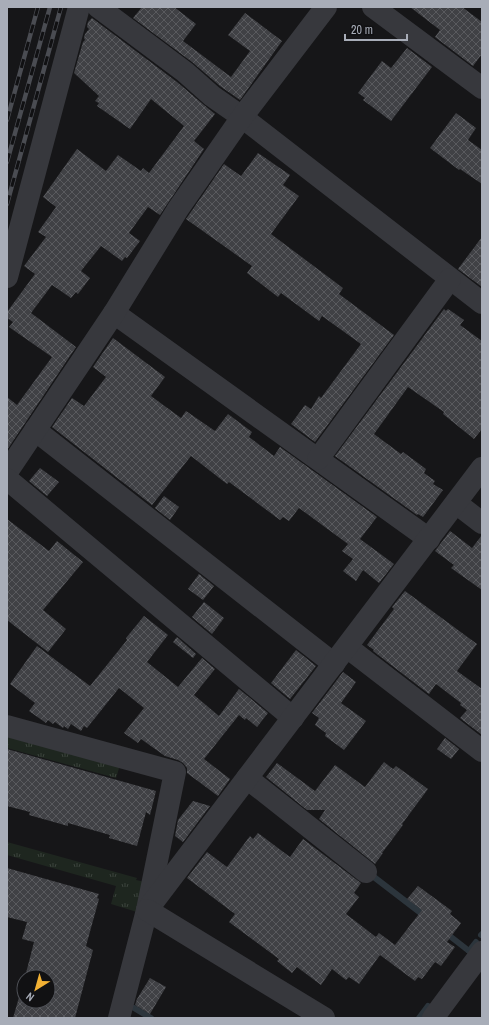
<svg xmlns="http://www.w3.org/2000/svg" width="489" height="1025" font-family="'Archivo Narrow',sans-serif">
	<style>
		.grass { fill: url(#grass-tufts) }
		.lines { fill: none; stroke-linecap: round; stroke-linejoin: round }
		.stream { stroke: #2c353c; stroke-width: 6 }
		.building { fill: url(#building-cross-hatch) }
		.minor { stroke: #37383d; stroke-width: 22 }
		.rail-casing { stroke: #4a4c52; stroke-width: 4.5 }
		.rail { stroke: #111113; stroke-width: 3; stroke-dasharray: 9; stroke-linecap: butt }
	</style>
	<defs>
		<pattern id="grass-tufts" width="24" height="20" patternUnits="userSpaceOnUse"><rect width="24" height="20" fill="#1e261f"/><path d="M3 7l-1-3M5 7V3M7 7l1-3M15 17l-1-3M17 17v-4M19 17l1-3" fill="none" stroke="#3c433d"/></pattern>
		<pattern id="building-cross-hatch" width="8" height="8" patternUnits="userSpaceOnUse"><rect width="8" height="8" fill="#404145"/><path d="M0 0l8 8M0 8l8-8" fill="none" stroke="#595a5e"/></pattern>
	</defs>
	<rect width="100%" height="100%" fill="#161618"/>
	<g class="grass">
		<path d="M7,733L120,765L116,778L7,748Z"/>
		<path d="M7,842L137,878L136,880L145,882L137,912L111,904L116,886L7,855Z"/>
	</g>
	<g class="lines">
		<g class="stream">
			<path d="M370,874L426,917"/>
			<path d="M446,933L469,951"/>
			<path d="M481,935L482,934"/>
			<path d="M469,951L476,942"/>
			<path d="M134,1008L151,1018"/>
			<path d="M419,1018L428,1006"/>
		</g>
	</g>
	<g class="building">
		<path d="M142,7H174L196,24L183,41L231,77L250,51L228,35L245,13L282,41L240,100L220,86L192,62L133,18Z"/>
		<path d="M410,7H462L482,22V54L473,66L435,37L440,30Z"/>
		<path d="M92,18L177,82L204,105L215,114L194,141L204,149L160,215L148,207L129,233L140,241L127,258L125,257L122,261L101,246L81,271L90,278L78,294L76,292L71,298L52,285L31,313L76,347L7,450V397L17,405L52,357L9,327L13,322L7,318V312L35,274L24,266L46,237L38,232L56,207L43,197L77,149L106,171L118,155L141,171L143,168L149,173L184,126L151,99L130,129L97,106L99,103L95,101L99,96L74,73L83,42L85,40L84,38L85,34L89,29L87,27L88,22Z"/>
		<path d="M407,48L432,67L391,121L363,100L365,98L358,93L382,61L391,68Z"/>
		<path d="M456,113L476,128L468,140L482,150V184L460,169L459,170L430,148Z"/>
		<path d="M258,153L290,175L283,185L299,196L271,234L343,288L339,294L394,335L315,442L291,424L305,405L311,409L319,396L321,398L361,344L322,316L319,321L281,293L278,297L247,273L252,266L186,219L224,164L241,176Z"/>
		<path d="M482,237V287L458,269Z"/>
		<path d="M444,309L446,311L448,309L464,320L460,325L482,341V429L474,439L443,414L444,412L408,387L374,434L401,454L403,452L426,469L424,473L435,481L433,484L443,490L423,517L418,514L417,515L335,456Z"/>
		<path d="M113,338L165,377L151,396L181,418L186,411L215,431L228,414L252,432L249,437L274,456L280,447L377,517L360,539L394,564L379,583L363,570L356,581L343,571L353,559L342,551L348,544L299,508L289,521L283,517L280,520L229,482L227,484L191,456L152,505L52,427L72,398L84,406L106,377L93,367Z"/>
		<path d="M40,468L59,482L47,496L29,481Z"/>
		<path d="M164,496L179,507L170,520L155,508Z"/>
		<path d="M7,519L49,551L57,541L83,562L43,610L66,629L48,652L7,620Z"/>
		<path d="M450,531L472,548L482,535V590L451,568L454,565L435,551Z"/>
		<path d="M199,574L214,586L203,600L188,589Z"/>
		<path d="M405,591L477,644L457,671L482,689V735L460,718L467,710L460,705L461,703L436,684L429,694L373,651L374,650L367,645L394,609L392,607Z"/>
		<path d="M204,602L224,618L212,634L192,617Z"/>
		<path d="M144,616L168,635L147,662L178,687L202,658L215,669L194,695L219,716L239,689L268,713L257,727L246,718L245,720L239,715L204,759L230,779L218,796L187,773V768L183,763L178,760L165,756L141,739L138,743L124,733L144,708L119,688L87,728L84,726L81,731L71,724L68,729L64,726L63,728L55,722L53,724L48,720L46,723L29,711L35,703L10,684L37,646L90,686L127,640L126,638Z"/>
		<path d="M177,637L196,654L193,658L173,642Z"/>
		<path d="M296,650L316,666L290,699L271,683Z"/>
		<path d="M343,672L356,682L341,703L366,721L344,750L325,736L326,733L315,725L319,718L312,713Z"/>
		<path d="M445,738L459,749L451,759L437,749Z"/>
		<path d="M7,749L156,791L150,815L146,812L137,846L109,838L110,835L68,823V826L29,815L30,812L7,806Z"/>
		<path d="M384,762L393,769L396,766L428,789L402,824L403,825L382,853H383L375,864L319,819L325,810H307L266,777L277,763L315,791L335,765L365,787Z"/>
		<path d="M193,801L210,806L183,842L175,836L178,820Z"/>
		<path d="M258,833L290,857L303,839L361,883L354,893L359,897L346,914L376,937L379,933L395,945L422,910L407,899L418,886L452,911L450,914L461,923L447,942L455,947L441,966L435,962L422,979L418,977L415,981L380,955L359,984L349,977L346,980L332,969L321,985L297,967L292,973L277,961L279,959L229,922L235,914L187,878L207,852L227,867L250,836L253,839Z"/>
		<path d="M7,868L99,894L97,898L99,899L86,946L93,950L75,1018H13L24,980V1001H48V977H25L34,942L22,939L27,922L7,917Z"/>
		<path d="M150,978L166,987L150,1014L135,1005L137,999Z"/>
	</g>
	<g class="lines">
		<g class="minor">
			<path d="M98,7L185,72L212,96L242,117L482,303"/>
			<path d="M373,7L482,88"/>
			<path d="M7,277L79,7"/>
			<path d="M114,313L429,539"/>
			<path d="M35,430L334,664"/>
			<path d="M318,459L450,279"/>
			<path d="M7,472L114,313L178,209L242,117L326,7"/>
			<path d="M7,479L293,718"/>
			<path d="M456,503L482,523"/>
			<path d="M347,647L482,751"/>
			<path d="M7,726L175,772L147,910L119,1018"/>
			<path d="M247,778L366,872"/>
			<path d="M147,910L482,468"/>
			<path d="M147,910L324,1018"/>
			<path d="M433,1018L482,952"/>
		</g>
		<defs>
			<g id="rail">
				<path d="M7,120L38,7"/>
				<path d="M7,162L50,7"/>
				<path d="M7,204L61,7"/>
			</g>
		</defs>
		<use href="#rail" class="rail-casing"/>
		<use href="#rail" class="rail"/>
	</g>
	<rect width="489" height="1025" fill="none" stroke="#a8adb8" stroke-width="16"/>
	<g transform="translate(36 989) rotate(217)"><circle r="19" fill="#111113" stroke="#4d4f55"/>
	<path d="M0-3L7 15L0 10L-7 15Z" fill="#f2b134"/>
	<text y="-6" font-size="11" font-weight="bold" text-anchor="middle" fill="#a8adb8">N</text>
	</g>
	<path d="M345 34v6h62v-6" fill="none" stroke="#a8adb8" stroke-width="2"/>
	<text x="351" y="34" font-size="12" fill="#a8adb8" stroke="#111113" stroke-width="3" paint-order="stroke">20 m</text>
</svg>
